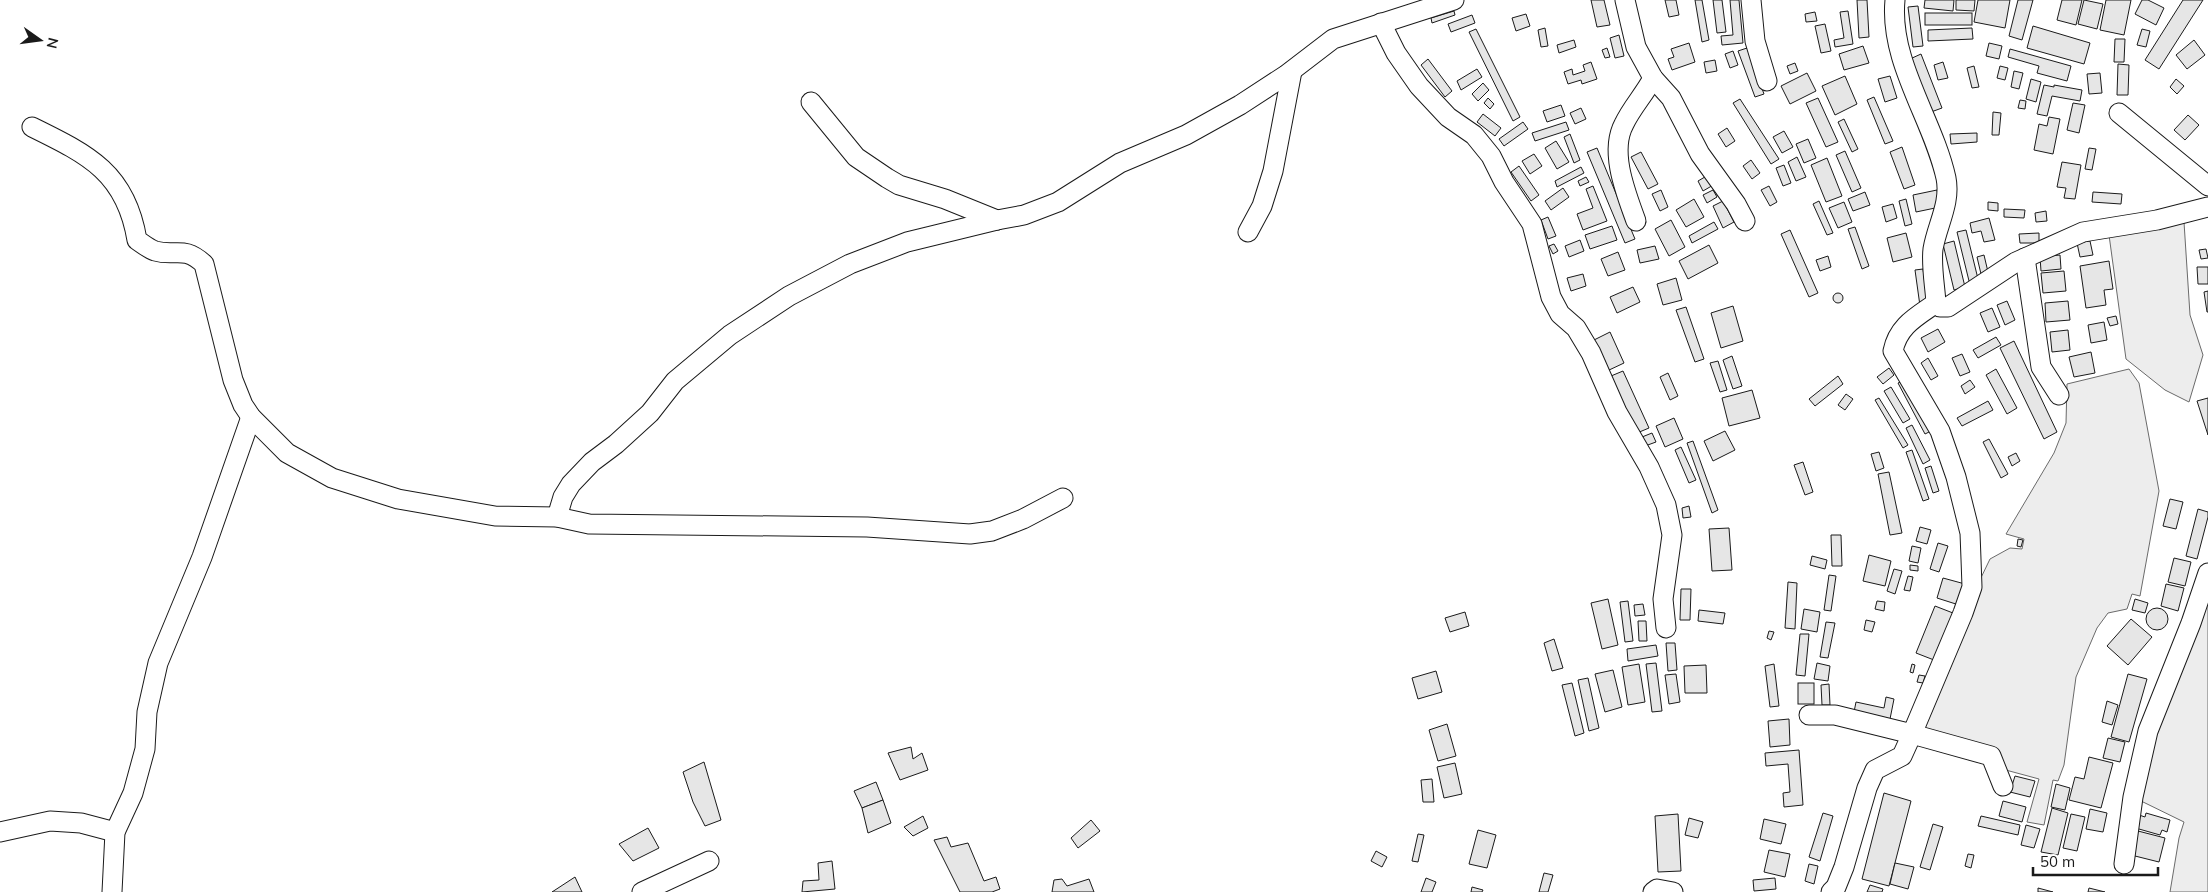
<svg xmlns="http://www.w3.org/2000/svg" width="2208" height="892" font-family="Mulish,sans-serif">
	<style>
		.built { fill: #ededed; stroke: #6a6a6a }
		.building { fill: #e6e6e6; stroke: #1a1a1a }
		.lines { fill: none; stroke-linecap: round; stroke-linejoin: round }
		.minor-casing { stroke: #1a1a1a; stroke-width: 21 }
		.minor { stroke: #fff; stroke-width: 19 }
	</style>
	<rect width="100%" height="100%" fill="#fff"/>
	<g class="built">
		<path d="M2184,222L2190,315L2203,355L2189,402L2165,390L2126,359L2109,235Z"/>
		<path d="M2129,369L2139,383L2159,491L2140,596L2132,594L2127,609L2108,613L2097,628L2076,677L2064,765L2058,781L2053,780L2044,825L2027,822L2039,779L2002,769L1920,731L1977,586L1990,559L2010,548L2022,549L2024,539L2006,534L2054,453L2066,423L2067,384Z"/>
		<path d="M2208,587V892H2170L2179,838L2184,822L2139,800L2154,721Z"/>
	</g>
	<g class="building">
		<path d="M1591,0H1604L1610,25L1597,27Z"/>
		<path d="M1665,0H1676L1679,15L1669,17Z"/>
		<path d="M1695,0H1702L1709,40L1702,42Z"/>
		<path d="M1713,0H1722L1726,32L1717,33Z"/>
		<path d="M1730,0H1739L1743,43L1722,45L1721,36L1733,35Z"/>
		<path d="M1857,0H1867L1869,37L1859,38Z"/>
		<path d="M1925,0H1954L1953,11L1924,8Z"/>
		<path d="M1956,0H1975L1974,11L1956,10Z"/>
		<path d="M1978,0H2010L2005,28L1974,22Z"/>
		<path d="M2018,0H2033L2022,40L2009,36Z"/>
		<path d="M2062,0H2082L2076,25L2057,20Z"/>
		<path d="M2084,0L2103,4L2097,29L2078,24Z"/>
		<path d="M2106,0H2131L2124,35L2100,30Z"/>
		<path d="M2142,0H2148L2164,8L2156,25L2135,14Z"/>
		<path d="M2183,0H2203L2159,69L2145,60Z"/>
		<path d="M1918,6L1923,46L1913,47L1908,7Z"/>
		<path d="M1454,11L1455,15L1432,23L1431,18Z"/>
		<path d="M1848,11L1853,44L1835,47L1834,40L1844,38L1840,12Z"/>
		<path d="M1815,12L1817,21L1806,22L1805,14Z"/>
		<rect x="1925" y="13" width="47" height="12"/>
		<path d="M1526,14L1530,26L1516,31L1512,18Z"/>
		<path d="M1472,15L1475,23L1451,32L1448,24Z"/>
		<path d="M1825,24L1831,51L1821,53L1815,26Z"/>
		<path d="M2033,26L2090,43L2084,64L2027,48Z"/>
		<path d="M1545,28L1548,46L1541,47L1538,30Z"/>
		<path d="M1972,28L1973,39L1928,41V30Z"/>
		<path d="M1476,29L1520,117L1513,121L1469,32Z"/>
		<path d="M2142,29L2150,31L2146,47L2137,45Z"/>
		<path d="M1619,35L1624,56L1615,58L1610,38Z"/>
		<path d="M2115,39H2125L2124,62H2114Z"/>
		<path d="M1574,40L1576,47L1559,53L1557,45Z"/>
		<path d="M2194,40L2205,55L2187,69L2176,55Z"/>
		<path d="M1689,43L1695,62L1672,70L1668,59L1674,57L1671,49Z"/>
		<path d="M1989,43L2002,46L1999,59L1986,56Z"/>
		<path d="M1863,46L1869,63L1844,70L1839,54Z"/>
		<path d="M1607,48L1610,57L1605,58L1602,50Z"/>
		<path d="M1747,48L1764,94L1755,97L1738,51Z"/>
		<path d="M2010,49L2071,66L2067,81L2037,73L2039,66L2008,57Z"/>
		<path d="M1733,51L1738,65L1730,68L1725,54Z"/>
		<path d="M1921,54L1942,108L1931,112L1910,59Z"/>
		<path d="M1428,59L1452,91L1445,97L1421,65Z"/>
		<path d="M1715,60L1717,71L1706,73L1704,62Z"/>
		<path d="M1591,62L1597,79L1582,84L1581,80L1568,84L1564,72L1572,69L1573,75L1585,71L1583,65Z"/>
		<path d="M1943,62L1948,78L1938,80L1934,65Z"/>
		<path d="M1795,63L1798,71L1790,74L1787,66Z"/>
		<path d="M2118,64L2129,65L2128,95H2117Z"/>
		<path d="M1974,66L1979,87L1972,88L1967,68Z"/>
		<path d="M2000,66L2008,68L2005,80L1997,78Z"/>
		<path d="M1477,69L1482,77L1461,90L1457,81Z"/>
		<path d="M2014,71L2023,73L2019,89L2011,87Z"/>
		<path d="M1807,73L1816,91L1790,104L1781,86Z"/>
		<path d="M2100,73L2102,93L2089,94L2087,74Z"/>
		<path d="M1845,76L1857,104L1835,115L1822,86Z"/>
		<path d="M1890,76L1897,98L1885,102L1878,79Z"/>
		<path d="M2031,79L2041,82L2036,102L2026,99Z"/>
		<path d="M2176,79L2184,86L2177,94L2170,87Z"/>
		<path d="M1483,83L1489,90L1478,101L1472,94Z"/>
		<path d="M2044,85L2054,87V85L2082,90L2080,101L2052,96L2047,116L2037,114Z"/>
		<path d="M1874,97L1893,141L1885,144L1867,100Z"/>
		<path d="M1488,98L1494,104L1490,109L1484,103Z"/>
		<path d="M1818,98L1838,142L1826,147L1806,103Z"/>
		<path d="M1740,99L1779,159L1771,164L1733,103Z"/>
		<path d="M2020,100L2026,101L2025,109L2018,108Z"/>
		<path d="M2073,103L2085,105L2079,133L2067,130Z"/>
		<path d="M1561,105L1565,116L1547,122L1543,111Z"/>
		<path d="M1581,108L1586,119L1575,124L1570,113Z"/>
		<path d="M1993,112L2001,113L1999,135H1992Z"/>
		<path d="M1483,114L1501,128L1495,136L1477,122Z"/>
		<path d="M2188,115L2199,125L2185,140L2174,130Z"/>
		<path d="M2049,117L2060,119L2053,154L2034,150L2039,124L2047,126Z"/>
		<path d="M1844,119L1858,149L1852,152L1838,122Z"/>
		<path d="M1523,122L1528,129L1504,146L1499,139Z"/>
		<path d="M1566,122L1569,130L1535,141L1532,133Z"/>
		<path d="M1727,128L1735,141L1726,147L1718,134Z"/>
		<path d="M1784,131L1793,147L1782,153L1773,137Z"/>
		<path d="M1977,133V142L1951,144L1950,134Z"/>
		<path d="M1570,134L1580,160L1574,163L1564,137Z"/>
		<path d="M1808,139L1816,158L1804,163L1796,144Z"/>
		<path d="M1556,141L1569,162L1557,169L1545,148Z"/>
		<path d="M1902,147L1915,185L1904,189L1890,152Z"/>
		<path d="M1597,148L1635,239L1625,243L1587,152Z"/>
		<path d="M2089,148L2096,149L2092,170L2085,169Z"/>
		<path d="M1845,151L1861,188L1852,192L1836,155Z"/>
		<path d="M1641,152L1658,184L1648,189L1631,157Z"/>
		<path d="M1534,154L1542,166L1530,174L1522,161Z"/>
		<path d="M1797,157L1806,177L1796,181L1788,162Z"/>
		<path d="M1827,158L1842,196L1826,202L1811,165Z"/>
		<path d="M1751,160L1760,173L1752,179L1743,166Z"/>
		<path d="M2062,162L2081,165L2075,199L2064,198L2066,188L2057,187Z"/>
		<path d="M1784,165L1791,183L1783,186L1776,168Z"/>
		<path d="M1519,166L1539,195L1531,201L1511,172Z"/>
		<path d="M1581,167L1584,173L1557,187L1555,181Z"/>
		<path d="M1710,174L1715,184L1703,191L1698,181Z"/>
		<path d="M1586,177L1589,182L1580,186L1578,181Z"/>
		<path d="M1593,186L1607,221L1583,230L1577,214L1593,208L1586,189Z"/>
		<path d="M1769,186L1777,202L1770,206L1761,190Z"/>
		<path d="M1563,188L1569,197L1551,210L1545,201Z"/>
		<path d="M1661,190L1668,207L1660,211L1652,194Z"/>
		<path d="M1713,190L1717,197L1707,203L1703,195Z"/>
		<path d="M1937,190L1940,207L1916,212L1913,195Z"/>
		<path d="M1865,192L1870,205L1853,211L1848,199Z"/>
		<path d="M2093,192L2122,194L2121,204L2092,202Z"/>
		<path d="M1694,199L1704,217L1686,227L1676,210Z"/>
		<path d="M1906,199L1912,224L1905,226L1899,201Z"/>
		<path d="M1723,201L1734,222L1723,228L1713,206Z"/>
		<path d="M1819,201L1833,233L1827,235L1813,204Z"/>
		<path d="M1844,202L1852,222L1838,228L1829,208Z"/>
		<path d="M1988,202L1998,203V211L1988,210Z"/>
		<path d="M1893,204L1897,218L1886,222L1882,207Z"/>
		<path d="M2004,209L2025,210L2024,218L2004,217Z"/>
		<path d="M2046,211L2047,221L2036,222L2035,213Z"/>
		<path d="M1548,217L1556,236L1548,239L1541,220Z"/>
		<path d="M1989,218L1995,240L1984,242L1981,231L1972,233L1970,223Z"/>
		<path d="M1671,220L1685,247L1669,256L1655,229Z"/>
		<path d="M1714,222L1718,229L1692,243L1689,236Z"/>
		<path d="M1612,226L1617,240L1590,249L1585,235Z"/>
		<path d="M1855,227L1869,266L1862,269L1848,229Z"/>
		<path d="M1790,230L1818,293L1809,297L1781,234Z"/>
		<path d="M1966,230L1979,283L1970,285L1957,232Z"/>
		<path d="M1906,233L1912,257L1893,262L1887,238Z"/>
		<path d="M2039,233V243H2020L2019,234Z"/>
		<path d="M1580,240L1584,251L1569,257L1565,246Z"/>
		<path d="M1954,241L1965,287L1954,290L1943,244Z"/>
		<path d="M2090,241L2093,255L2080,257L2077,243Z"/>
		<path d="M1554,244L1558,251L1553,254L1549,246Z"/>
		<path d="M1709,245L1718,263L1688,279L1679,261Z"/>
		<path d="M1655,246L1659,259L1640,263L1637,250Z"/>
		<path d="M2206,249L2208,258L2201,259L2199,250Z"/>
		<path d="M1618,252L1625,270L1608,276L1601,259Z"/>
		<path d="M1984,255L1988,272L1981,274L1977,257Z"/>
		<path d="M2060,255L2061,269L2041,271L2040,257Z"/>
		<path d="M1828,256L1831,267L1820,271L1816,260Z"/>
		<path d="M2109,261L2113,289L2104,290L2106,305L2086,308L2080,266Z"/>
		<path d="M2197,267H2208V284H2198Z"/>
		<path d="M1923,269L1928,305L1920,306L1915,270Z"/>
		<path d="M2064,271L2066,291L2043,293L2041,273Z"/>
		<path d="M1583,274L1586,286L1571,291L1567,278Z"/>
		<path d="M1676,278L1682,300L1663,305L1657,284Z"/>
		<path d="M1633,287L1640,302L1617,313L1610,297Z"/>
		<path d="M2208,291V312H2207L2204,292Z"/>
		<circle cx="1838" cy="298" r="5"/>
		<path d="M2007,301L2015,320L2005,325L1997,305Z"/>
		<path d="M2068,301L2070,320L2046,322L2045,303Z"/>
		<path d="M1733,306L1743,341L1721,348L1711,313Z"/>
		<path d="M1686,307L1704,359L1695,362L1676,310Z"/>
		<path d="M1992,308L2000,327L1988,332L1980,313Z"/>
		<path d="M2116,316L2118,324L2110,326L2107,318Z"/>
		<path d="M2104,322L2107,340L2091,343L2088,325Z"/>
		<path d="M1938,329L1945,342L1928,352L1921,338Z"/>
		<path d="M2068,330L2070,350L2052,352L2050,332Z"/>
		<path d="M1610,332L1624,363L1607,371L1592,341Z"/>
		<path d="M1996,337L2001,345L1978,358L1973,350Z"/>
		<path d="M2014,341L2057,432L2044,439L2000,348Z"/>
		<path d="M2091,352L2095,373L2074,377L2069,357Z"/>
		<path d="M1962,354L1970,372L1960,376L1952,358Z"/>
		<path d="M1732,356L1742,386L1733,389L1723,360Z"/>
		<path d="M1928,358L1938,376L1931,380L1921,363Z"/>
		<path d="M1718,361L1727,390L1720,392L1710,363Z"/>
		<path d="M1889,368L1894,375L1883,384L1877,377Z"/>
		<path d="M1996,369L2017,408L2007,414L1986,375Z"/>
		<path d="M1623,371L1649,428L1637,433L1611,376Z"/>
		<path d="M1668,373L1678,396L1670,400L1660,377Z"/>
		<path d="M1838,376L1843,384L1815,406L1809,399Z"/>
		<path d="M1905,380L1931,431L1925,434L1898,383Z"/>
		<path d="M1970,380L1975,387L1965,394L1961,386Z"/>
		<path d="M1891,387L1910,419L1903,423L1884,391Z"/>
		<path d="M1752,390L1760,418L1729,426L1722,398Z"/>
		<path d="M1846,394L1853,399L1845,410L1838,405Z"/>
		<path d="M1879,398L1908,445L1903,448L1875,400Z"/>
		<path d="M2208,398V435L2197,401Z"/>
		<path d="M1988,401L1993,410L1962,426L1957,418Z"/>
		<path d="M1674,418L1683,439L1665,447L1656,426Z"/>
		<path d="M1912,425L1930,460L1923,464L1906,428Z"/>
		<path d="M1725,431L1735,450L1713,461L1704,441Z"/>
		<path d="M1652,433L1656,442L1645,446L1642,437Z"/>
		<path d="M1989,439L2008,474L2001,478L1983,442Z"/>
		<path d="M1693,441L1718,510L1712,513L1687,443Z"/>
		<path d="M1681,447L1696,480L1689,483L1675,450Z"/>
		<path d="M1912,450L1929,499L1923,501L1906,452Z"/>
		<path d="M1879,452L1884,468L1876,471L1871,454Z"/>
		<path d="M2016,453L2020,461L2012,466L2008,457Z"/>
		<path d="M1803,462L1813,492L1805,495L1794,465Z"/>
		<path d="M1931,466L1939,491L1933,493L1925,468Z"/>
		<path d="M1889,472L1902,533L1890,535L1878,474Z"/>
		<path d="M2170,499L2183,502L2176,529L2163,526Z"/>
		<path d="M1689,506L1691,517L1683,518L1682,508Z"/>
		<path d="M2198,509L2208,512V517L2197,559L2186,556Z"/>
		<path d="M1920,527L1931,530L1927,544L1916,541Z"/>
		<path d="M1729,528L1732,570L1712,571L1709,529Z"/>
		<path d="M1831,535H1841L1842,566H1832Z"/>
		<path d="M2018,539L2023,540L2021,547L2017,546Z"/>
		<path d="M1938,543L1948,546L1939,572L1930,569Z"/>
		<path d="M1912,546L1921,548L1918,563L1909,561Z"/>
		<path d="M1869,555L1891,561L1885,586L1863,581Z"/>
		<path d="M1812,556L1827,560L1825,569L1810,565Z"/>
		<path d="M2174,558L2191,562L2185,586L2168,582Z"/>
		<path d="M1910,565L1918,566V571L1910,570Z"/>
		<path d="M1894,569L1902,571L1895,594L1887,591Z"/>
		<path d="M1829,575L1836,576L1831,611L1824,610Z"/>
		<path d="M1908,576L1913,577L1910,591L1904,590Z"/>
		<path d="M1943,578L1965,584L1959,605L1937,598Z"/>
		<path d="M1788,582L1797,583L1795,629L1785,628Z"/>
		<path d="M2166,584L2184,588L2178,611L2161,606Z"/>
		<path d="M1681,589H1691L1690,620H1680Z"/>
		<path d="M1608,599L1618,645L1602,649L1591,603Z"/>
		<path d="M2135,599L2148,603L2145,613L2132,610Z"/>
		<path d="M1628,601L1633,641L1625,642L1620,602Z"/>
		<path d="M1877,601L1885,602L1884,611L1875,609Z"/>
		<path d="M1643,604L1645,615L1635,616L1634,605Z"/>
		<path d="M1935,606L1953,613L1934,660L1916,653Z"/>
		<circle cx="2157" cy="619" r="11"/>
		<path d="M1804,609L1820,612L1817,632L1801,629Z"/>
		<path d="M1699,610L1725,613L1723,624L1698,621Z"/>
		<path d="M1465,612L1469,626L1450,632L1445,618Z"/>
		<path d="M2131,619L2152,637L2128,665L2107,646Z"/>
		<path d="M1866,620L1875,622L1872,632L1864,630Z"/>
		<path d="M1638,621H1646L1647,641H1639Z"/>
		<path d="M1826,622L1835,623L1828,658L1820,657Z"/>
		<path d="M1769,631L1774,632L1771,640L1767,638Z"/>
		<path d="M1800,634H1809L1805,676L1796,675Z"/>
		<path d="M1554,639L1563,668L1552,671L1544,643Z"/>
		<path d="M1666,643H1675L1677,670L1668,671Z"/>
		<path d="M1656,645L1658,656L1628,661L1627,649Z"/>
		<path d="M1656,663L1662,711L1652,712L1646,664Z"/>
		<path d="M1817,663L1830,666L1828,681L1814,679Z"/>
		<path d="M1639,664L1645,702L1628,705L1622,667Z"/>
		<path d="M1774,664L1779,706L1770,707L1765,666Z"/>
		<path d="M1912,664L1915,665L1913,673L1910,672Z"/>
		<path d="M1706,665L1707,693H1685L1684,666Z"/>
		<path d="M1613,670L1622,707L1605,712L1595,674Z"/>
		<path d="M1436,671L1442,692L1418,699L1412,678Z"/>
		<path d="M1676,674L1680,702L1669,704L1665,675Z"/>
		<path d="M2128,674L2147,679L2129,742L2111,737Z"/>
		<path d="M1919,675L1925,676L1923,683L1917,682Z"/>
		<path d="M1588,678L1599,728L1589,731L1578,680Z"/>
		<path d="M1572,683L1584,733L1575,736L1562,685Z"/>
		<rect x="1798" y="683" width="16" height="21"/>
		<path d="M1829,684L1830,705H1822L1821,685Z"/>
		<path d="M1886,697L1894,699L1890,719L1854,712L1856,702L1884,708Z"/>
		<path d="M2107,701L2118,705L2112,725L2102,722Z"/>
		<path d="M1789,719L1790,745L1770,747L1768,721Z"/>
		<path d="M1447,724L1456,756L1438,761L1429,730Z"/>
		<path d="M2108,738L2125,742L2120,762L2103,758Z"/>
		<path d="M911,747L913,759L922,753L928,770L900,780L888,753Z"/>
		<path d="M1799,750L1803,805L1784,807L1783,793L1790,792L1788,764L1766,766L1765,753Z"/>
		<path d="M2089,757L2113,763L2101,808L2069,800L2075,777L2084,779Z"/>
		<path d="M704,762L721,820L705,826L693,802L683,772Z"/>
		<path d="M1455,763L1462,794L1444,798L1437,767Z"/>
		<path d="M2015,776L2035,781L2030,797L2010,792Z"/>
		<path d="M1432,779L1434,802H1423L1421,780Z"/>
		<path d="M876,782L883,800L862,808L854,791Z"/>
		<path d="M2056,784L2070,788L2065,810L2051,807Z"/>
		<path d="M1884,793L1911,801L1889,886L1862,879Z"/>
		<path d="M883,800L891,823L868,833L862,808Z"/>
		<path d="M2003,801L2026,807L2022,822L1999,816Z"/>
		<path d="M2052,808L2068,813L2058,855L2041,852Z"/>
		<path d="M2090,809L2107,813L2103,832L2086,829Z"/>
		<path d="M1823,813L1833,816L1820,861L1809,857Z"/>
		<path d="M2146,813L2170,820L2167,832L2162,830L2160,835L2132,827L2136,814L2145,817Z"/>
		<path d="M1678,814L1681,871L1658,872L1655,816Z"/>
		<path d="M2071,814L2085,817L2077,851L2063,848Z"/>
		<path d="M923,816L928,828L913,836L904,827Z"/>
		<path d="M1981,816L2020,825L2018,835L1978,826Z"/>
		<path d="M1689,818L1703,822L1698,838L1685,835Z"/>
		<path d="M1764,819L1786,824L1781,844L1760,839Z"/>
		<path d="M1091,820L1100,831L1078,848L1071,838Z"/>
		<path d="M1933,824L1943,827L1930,870L1920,867Z"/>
		<path d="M2026,825L2040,829L2034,848L2021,845Z"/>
		<path d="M648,828L659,848L633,861L619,844Z"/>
		<path d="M1478,830L1496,835L1487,868L1469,864Z"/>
		<path d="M2138,831L2165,838L2159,862L2131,855Z"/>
		<path d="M1418,834L1424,835L1418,862L1412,861Z"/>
		<path d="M947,837L951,847L968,843L984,881L996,877L1000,889L992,892H960L934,840Z"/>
		<path d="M1769,850L1790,854L1785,877L1764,872Z"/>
		<path d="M1376,851L1387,857L1382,867L1371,861Z"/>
		<path d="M1968,854L1974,855L1971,868L1965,866Z"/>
		<path d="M832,861L835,889L802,892L803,881L819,880L818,863Z"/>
		<path d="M1895,863L1914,867L1908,889L1890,884Z"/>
		<path d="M1809,864L1818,866L1814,884L1805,881Z"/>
		<path d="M1544,873L1553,875L1548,892H1539Z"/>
		<path d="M575,877L582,892H552Z"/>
		<path d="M1426,878L1436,882L1432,892H1421Z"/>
		<path d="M1775,878L1776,889L1754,891L1753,880Z"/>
		<path d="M1062,879L1067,886L1089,879L1094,892H1052L1054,880Z"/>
		<path d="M1870,885L1883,889L1882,892H1867Z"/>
		<path d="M1472,887L1483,890L1482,892H1471Z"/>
		<path d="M2038,888L2053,892H2038Z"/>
		<path d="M2089,888L2105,892H2088Z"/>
	</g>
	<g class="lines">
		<defs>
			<g id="minor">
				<path d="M1625,0L1636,47L1653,78L1671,98L1700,154L1736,204L1745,221"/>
				<path d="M1751,0L1755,41L1767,81"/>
				<path d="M1895,0C1889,62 1933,119 1946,178C1951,203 1937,225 1933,249C1931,266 1935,286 1936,303L1940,307H1948L2016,262L2083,232L2157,220L2208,207"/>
				<path d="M1381,23L1396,53L1419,86L1448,117L1474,135L1491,156L1504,182L1532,224L1551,297L1560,314L1576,328L1591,353L1617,412L1649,467L1666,505L1672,535L1663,599L1666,628"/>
				<path d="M811,102L856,157L887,178L899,185L945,199L997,220"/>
				<path d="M2119,113L2208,186"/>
				<path d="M32,127C89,155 126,173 137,240C143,244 149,249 155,251C176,257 183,245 204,264L233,380L243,405L251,417L287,453L332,478L398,499L495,516L557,517L589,524L867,527L970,534L992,531L1023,519L1063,498"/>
				<path d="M1636,221C1626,193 1609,152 1624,124C1632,107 1644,95 1653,78"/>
				<path d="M1248,232L1262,206L1273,171L1292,71"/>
				<path d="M2025,258L2041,367L2059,395"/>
				<path d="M557,517L563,497L571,484L592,462L616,444L650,413L675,381L730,335L789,296L850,264L907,242L997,220L1024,215L1058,202L1120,163L1186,135L1240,105L1286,75L1333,39L1454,0"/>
				<path d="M1809,715H1835L1912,734L1963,613L1972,587L1971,559L1970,533L1956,477L1940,431L1893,351C1898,326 1916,317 1936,303"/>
				<path d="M0,832L50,821L81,823L115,832"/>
				<path d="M2124,864L2133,797L2148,731L2191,623L2208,573"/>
				<path d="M112,892L115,832L133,793L145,749L147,712L158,663L202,557L251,417"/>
				<path d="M642,892L709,861"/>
				<path d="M1653,892L1657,889L1673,892"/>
				<path d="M1831,892L1836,887L1844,867L1867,788L1875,770L1902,756L1912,734L1991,756L2003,786"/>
			</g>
		</defs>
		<use href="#minor" class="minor-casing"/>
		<use href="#minor" class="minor"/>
	</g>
	<g transform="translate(40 40) rotate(104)" stroke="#ffffff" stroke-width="4" paint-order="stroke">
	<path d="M0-4L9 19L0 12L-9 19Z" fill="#1a1a1a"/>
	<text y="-8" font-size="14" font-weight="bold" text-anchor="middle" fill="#1a1a1a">N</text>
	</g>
	<path d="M2033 867v8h125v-8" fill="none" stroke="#1a1a1a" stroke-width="2.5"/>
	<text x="2040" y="867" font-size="15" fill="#1a1a1a" stroke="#ffffff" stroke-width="4" paint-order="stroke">50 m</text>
</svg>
